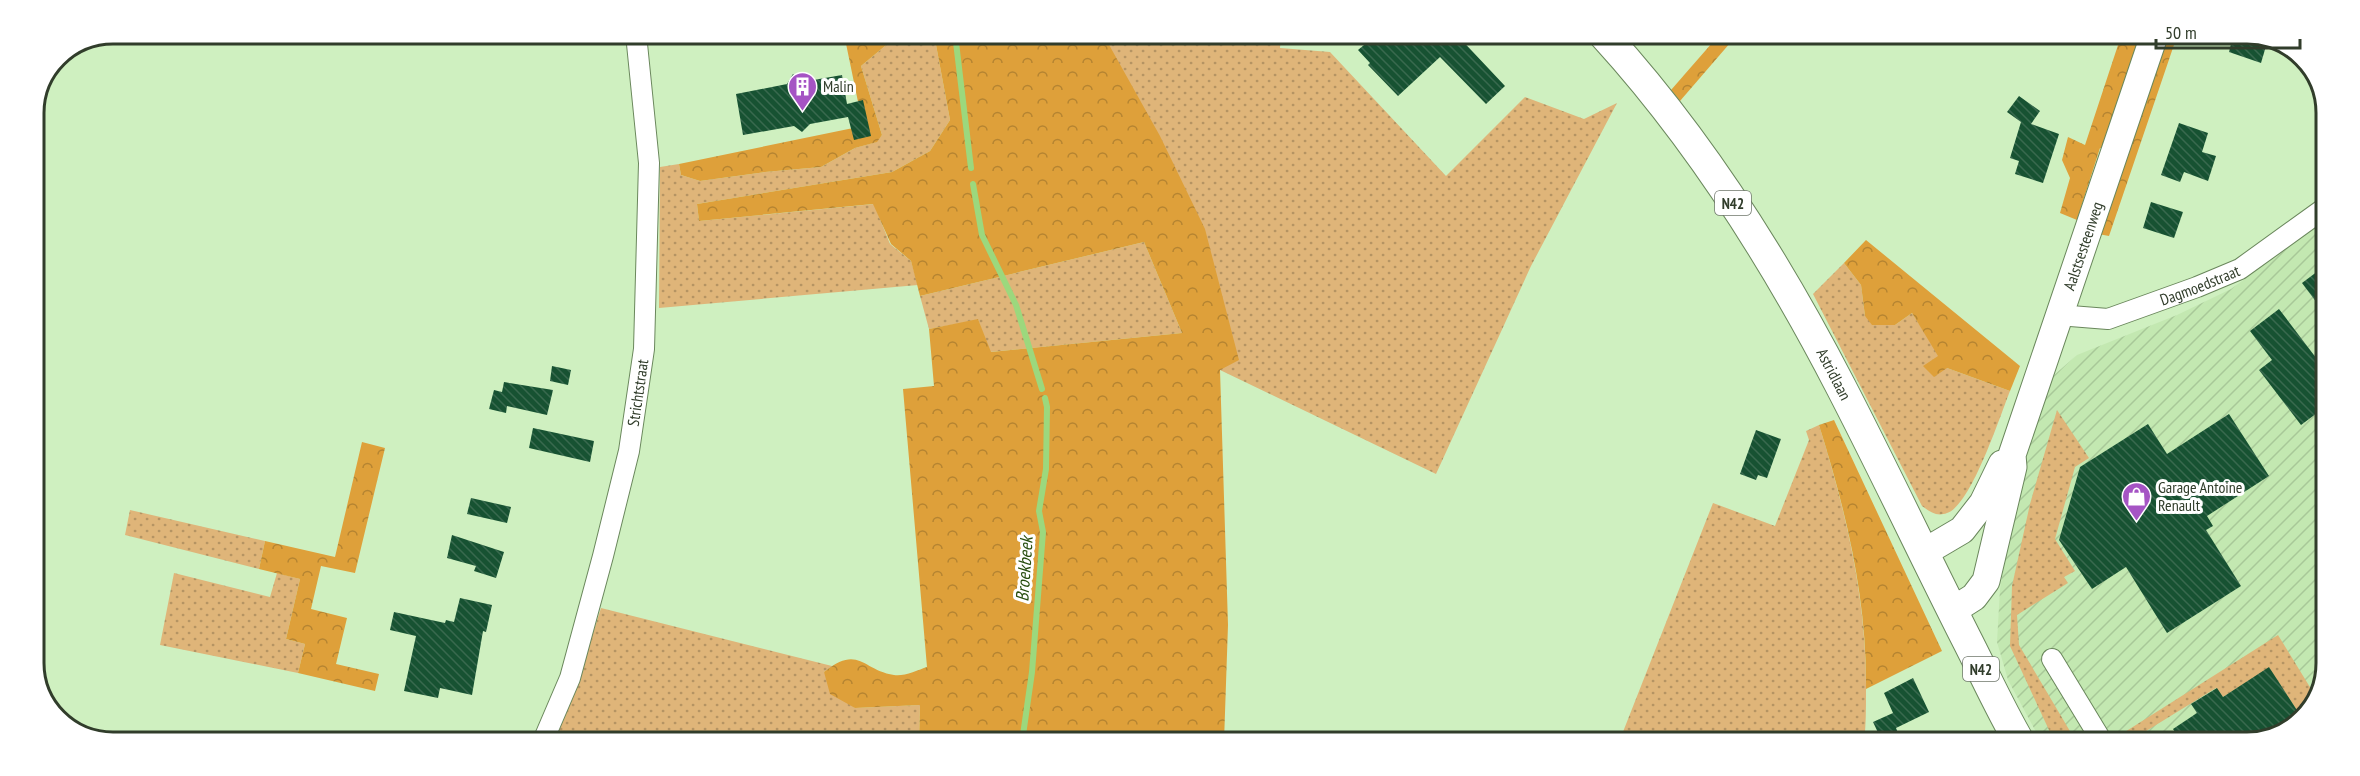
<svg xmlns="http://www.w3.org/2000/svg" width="2360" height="776" font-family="'PT Sans Narrow',sans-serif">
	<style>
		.industrial { fill: url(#industrial-furrows) }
		.grass { fill: url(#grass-dots) }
		.forest { fill: url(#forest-crowns) }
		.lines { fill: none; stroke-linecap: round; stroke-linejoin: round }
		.stream { stroke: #9cd87d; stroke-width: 6 }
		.building { fill: url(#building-back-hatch) }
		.street-casing { stroke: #6a875c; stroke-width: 22 }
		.secondary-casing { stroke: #6a875c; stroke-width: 29 }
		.primary-casing { stroke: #6a875c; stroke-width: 32 }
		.street { stroke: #fff; stroke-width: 20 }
		.secondary { stroke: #fff; stroke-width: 27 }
		.primary { stroke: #fff; stroke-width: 30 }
		.labels { text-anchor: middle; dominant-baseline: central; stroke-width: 6; stroke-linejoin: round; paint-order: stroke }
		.shield { fill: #fff; stroke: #6f776b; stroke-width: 1.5 }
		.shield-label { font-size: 15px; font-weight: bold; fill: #313d2b }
		.poi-label { font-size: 16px; fill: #313d2b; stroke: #fff; text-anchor: start }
		.street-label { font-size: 16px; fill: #313d2b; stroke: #fff }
		.water-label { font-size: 18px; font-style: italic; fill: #284e0f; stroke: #fff }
		.rim { fill: none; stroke: #313d2b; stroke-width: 3 }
	</style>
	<defs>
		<pattern id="industrial-furrows" width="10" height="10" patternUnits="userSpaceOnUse" patternTransform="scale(1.5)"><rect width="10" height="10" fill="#c3e8b1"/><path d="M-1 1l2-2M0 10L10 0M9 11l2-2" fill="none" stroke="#a8c898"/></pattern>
		<pattern id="grass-dots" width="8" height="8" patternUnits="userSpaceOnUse" patternTransform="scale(1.5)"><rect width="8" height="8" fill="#dfb579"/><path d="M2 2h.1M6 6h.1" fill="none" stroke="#b59463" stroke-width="1.8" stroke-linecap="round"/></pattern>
		<pattern id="forest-crowns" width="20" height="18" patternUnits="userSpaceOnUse" patternTransform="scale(1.5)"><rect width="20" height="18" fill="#dea03a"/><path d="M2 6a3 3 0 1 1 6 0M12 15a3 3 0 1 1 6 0" fill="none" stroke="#b58431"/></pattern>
		<pattern id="building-back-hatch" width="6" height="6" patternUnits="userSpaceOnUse" patternTransform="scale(1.5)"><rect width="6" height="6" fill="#175232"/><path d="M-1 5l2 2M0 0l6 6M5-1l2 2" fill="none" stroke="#39694e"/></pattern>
	</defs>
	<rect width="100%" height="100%" fill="#cff0c0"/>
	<path class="industrial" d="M2326,220L2324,684L2296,726L2248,743H2042L2008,680L1997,642L2000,589L2012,515L2043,395L2053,376L2077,355L2177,315L2231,289Z"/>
	<g class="grass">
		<path d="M889,34H934L950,120L930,151L892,172L697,204L699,221L874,204L890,244L911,261L918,285L659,308L660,167L679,164L681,175L700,181L765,172L821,167L855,148L876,142L882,135L861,66L891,41Z"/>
		<path d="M1103,34L1281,35L1280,48L1330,52L1446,176L1525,97L1584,119L1617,103L1531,266L1436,474L1220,370Z"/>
		<path d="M1144,242L1182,333L990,352L978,320L929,329L920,296Z"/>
		<path d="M1844,263L1861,285L1865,316L1895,325L1912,313L1947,368L2010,391C2000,416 1971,506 1947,513C1937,517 1930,512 1922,506L1813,294Z"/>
		<path d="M2057,410L2089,458L2075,467L2055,539L2075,571L2064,577L2068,583L2017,615L2019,645L2077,743H2055L2010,646L2012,586L2030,504Z"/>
		<path d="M1819,425C1846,512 1867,600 1866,692C1866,709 1866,726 1864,742H1619L1713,503L1775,526L1809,440L1806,431Z"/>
		<path d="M130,510L265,541L259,569L125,535Z"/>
		<path d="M174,573L270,597L277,573L300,579L286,639L305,644L298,673L160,645Z"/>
		<path d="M601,608L832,666L824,672L855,708L920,705L919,741H554L574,692Z"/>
		<path d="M2278,635L2316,697L2302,718L2269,668L2223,697L2216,688L2130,741L2109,742Z"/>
	</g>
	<g class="forest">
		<path d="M844,34H889L891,41L861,66L882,135L877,142L855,148L821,167L765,172L700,181L681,175L679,164L863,126Z"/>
		<path d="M934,34H1103L1160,136L1205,229L1239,360L1220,370L1228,625L1224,742L919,741L920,705L855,708L830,694L824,672C859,644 862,670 894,675C903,677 918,670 927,667L903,389L934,386L929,329L978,319L991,352L1182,333L1144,242L920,296L911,261L891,244L873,204L699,221L697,204L892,172L930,151L950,120Z"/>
		<path d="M1719,35H1737L1680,101L1671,90Z"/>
		<path d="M2121,36H2177L2109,236L2093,233L2120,154L2100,148L2077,220L2060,213L2070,178L2062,160L2068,137L2085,145Z"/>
		<path d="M1866,240L2020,366L2010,391L1947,368L1934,377L1923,366L1938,356L1912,313L1895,325H1872L1865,316L1861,285L1844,263Z"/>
		<path d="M1834,420L1942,651L1866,689C1867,598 1846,511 1819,425Z"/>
		<path d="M362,442L385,448L355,573L321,566L311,609L347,618L336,664L379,674L375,691L298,673L305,644L286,639L300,579L259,569L265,541L335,557Z"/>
	</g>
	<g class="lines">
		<g class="stream">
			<path d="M955,34L971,168"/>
			<path d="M973,184L982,235L1016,305L1042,389"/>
			<path d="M1019,741L1023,735L1032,672L1043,532L1039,511L1046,469L1047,407L1045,398"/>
		</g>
	</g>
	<g class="building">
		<path d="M1355,35H1457L1505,86L1486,104L1440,57L1398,96L1368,65L1370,63L1358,50L1364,45Z"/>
		<path d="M2233,36H2269L2261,63L2229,52Z"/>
		<path d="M793,74L802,82L842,75L847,104L863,100L871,136L854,140L848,117L810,124L802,132L794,126L743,135L736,94L787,84Z"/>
		<path d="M2019,96L2040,111L2031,124L2059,134L2043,183L2015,174L2019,161L2010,158L2021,122L2007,112Z"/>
		<path d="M2179,123L2208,133L2202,152L2216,156L2208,181L2184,172L2180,182L2161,175Z"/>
		<path d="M2151,202L2183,212L2174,238L2143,228Z"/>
		<path d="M2326,265V315L2302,283Z"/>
		<path d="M2279,309L2326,371L2325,407L2301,425L2259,370L2272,360L2250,331Z"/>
		<path d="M552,366L571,370L568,385L550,381Z"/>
		<path d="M504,382L553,390L547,415L507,406L506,413L489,409L494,390L502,392Z"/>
		<path d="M2229,414L2269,476L2207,516L2213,526L2206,530L2241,586L2167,633L2126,567L2092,589L2059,540L2080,467L2148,424L2167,454Z"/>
		<path d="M533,428L594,441L590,462L529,448Z"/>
		<path d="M1756,430L1781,439L1767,478L1758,475L1756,480L1740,474Z"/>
		<path d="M471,498L511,507L507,523L467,514Z"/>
		<path d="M452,535L504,552L496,578L474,571L476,566L447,558Z"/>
		<path d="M460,598L492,605L486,632L483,631L472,695L440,688L438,698L404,691L416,636L390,630L394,612L445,623L446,620L454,622Z"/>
		<path d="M2269,667L2302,718L2296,726L2248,743H2182L2173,729L2197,713L2191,704L2217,688L2223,697Z"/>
		<path d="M1913,678L1929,712L1896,728L1902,743H1883L1873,722L1893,713L1884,693Z"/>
	</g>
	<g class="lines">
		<defs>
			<g id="street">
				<path id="s1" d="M2058,315L2108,319L2197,287L2240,269L2326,207"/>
				<path d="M2052,659L2103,743"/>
				<path id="s2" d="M543,741L570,678L603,556L629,451L644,349L649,163L636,34"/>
			</g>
			<g id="secondary">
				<path d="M1923,553L1962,530L1983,503L2002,464"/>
				<path id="s3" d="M1952,611L1974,597L1986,581L2013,467L2012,455L2154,36"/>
			</g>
			<g id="primary">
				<path id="s4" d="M1604,35C1699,139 1776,261 1841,387C1884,470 1924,555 1966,638C1984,673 2000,709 2020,743"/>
			</g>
		</defs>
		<use href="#street" class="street-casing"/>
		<use href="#secondary" class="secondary-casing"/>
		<use href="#primary" class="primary-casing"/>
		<use href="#street" class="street"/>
		<use href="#secondary" class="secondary"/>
		<use href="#primary" class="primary"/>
	</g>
	<defs>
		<symbol id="building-pin" viewBox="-11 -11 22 30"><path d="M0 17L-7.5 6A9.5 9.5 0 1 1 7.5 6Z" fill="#a554c4" stroke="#fff"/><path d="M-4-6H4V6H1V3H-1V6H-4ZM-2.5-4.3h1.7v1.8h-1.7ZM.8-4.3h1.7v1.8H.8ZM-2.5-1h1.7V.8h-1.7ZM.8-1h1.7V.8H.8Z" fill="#fff"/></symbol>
		<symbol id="shop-pin" viewBox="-11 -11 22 30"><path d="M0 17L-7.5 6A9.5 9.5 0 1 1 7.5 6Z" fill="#a554c4" stroke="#fff"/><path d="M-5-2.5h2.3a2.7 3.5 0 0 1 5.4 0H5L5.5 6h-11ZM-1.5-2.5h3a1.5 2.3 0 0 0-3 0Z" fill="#fff"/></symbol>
	</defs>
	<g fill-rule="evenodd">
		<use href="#building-pin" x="786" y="70" width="33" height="45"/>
		<use href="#shop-pin" x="2120" y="480" width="33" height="45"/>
	</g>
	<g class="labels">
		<g class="shield">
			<rect x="1715" y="191" width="36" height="24" rx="4.5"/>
			<rect x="1963" y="657" width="36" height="24" rx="4.5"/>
		</g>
		<g class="shield-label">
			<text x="1733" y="203">N42</text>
			<text x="1981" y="669">N42</text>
		</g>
		<g class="poi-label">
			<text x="823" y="86">Malin</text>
			<text x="2158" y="487">Garage Antoine<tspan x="2158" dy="18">Renault</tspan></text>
		</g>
		<g class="street-label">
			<text stroke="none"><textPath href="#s3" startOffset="396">Aalstsesteenweg</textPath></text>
			<text stroke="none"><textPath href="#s1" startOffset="148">Dagmoedstraat</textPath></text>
			<text stroke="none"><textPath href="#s4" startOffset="411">Astridlaan</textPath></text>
			<text stroke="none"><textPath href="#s2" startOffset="362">Strichtstraat</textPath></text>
		</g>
		<g class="water-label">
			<text transform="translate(1024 569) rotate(-86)">Broekbeek</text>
		</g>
	</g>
	<path d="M0 0H2360V776H0ZM113 44H2247A69 69 0 0 1 2316 113V663A69 69 0 0 1 2247 732H113A69 69 0 0 1 44 663V113A69 69 0 0 1 113 44Z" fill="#fff" fill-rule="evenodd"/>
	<path class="rim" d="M113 44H2247A69 69 0 0 1 2316 113V663A69 69 0 0 1 2247 732H113A69 69 0 0 1 44 663V113A69 69 0 0 1 113 44Z"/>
	<path d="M2156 39v9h144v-9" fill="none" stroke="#313d2b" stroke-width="3"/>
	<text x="2165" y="39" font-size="18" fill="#313d2b" stroke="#ffffff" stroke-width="4.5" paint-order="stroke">50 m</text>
</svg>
